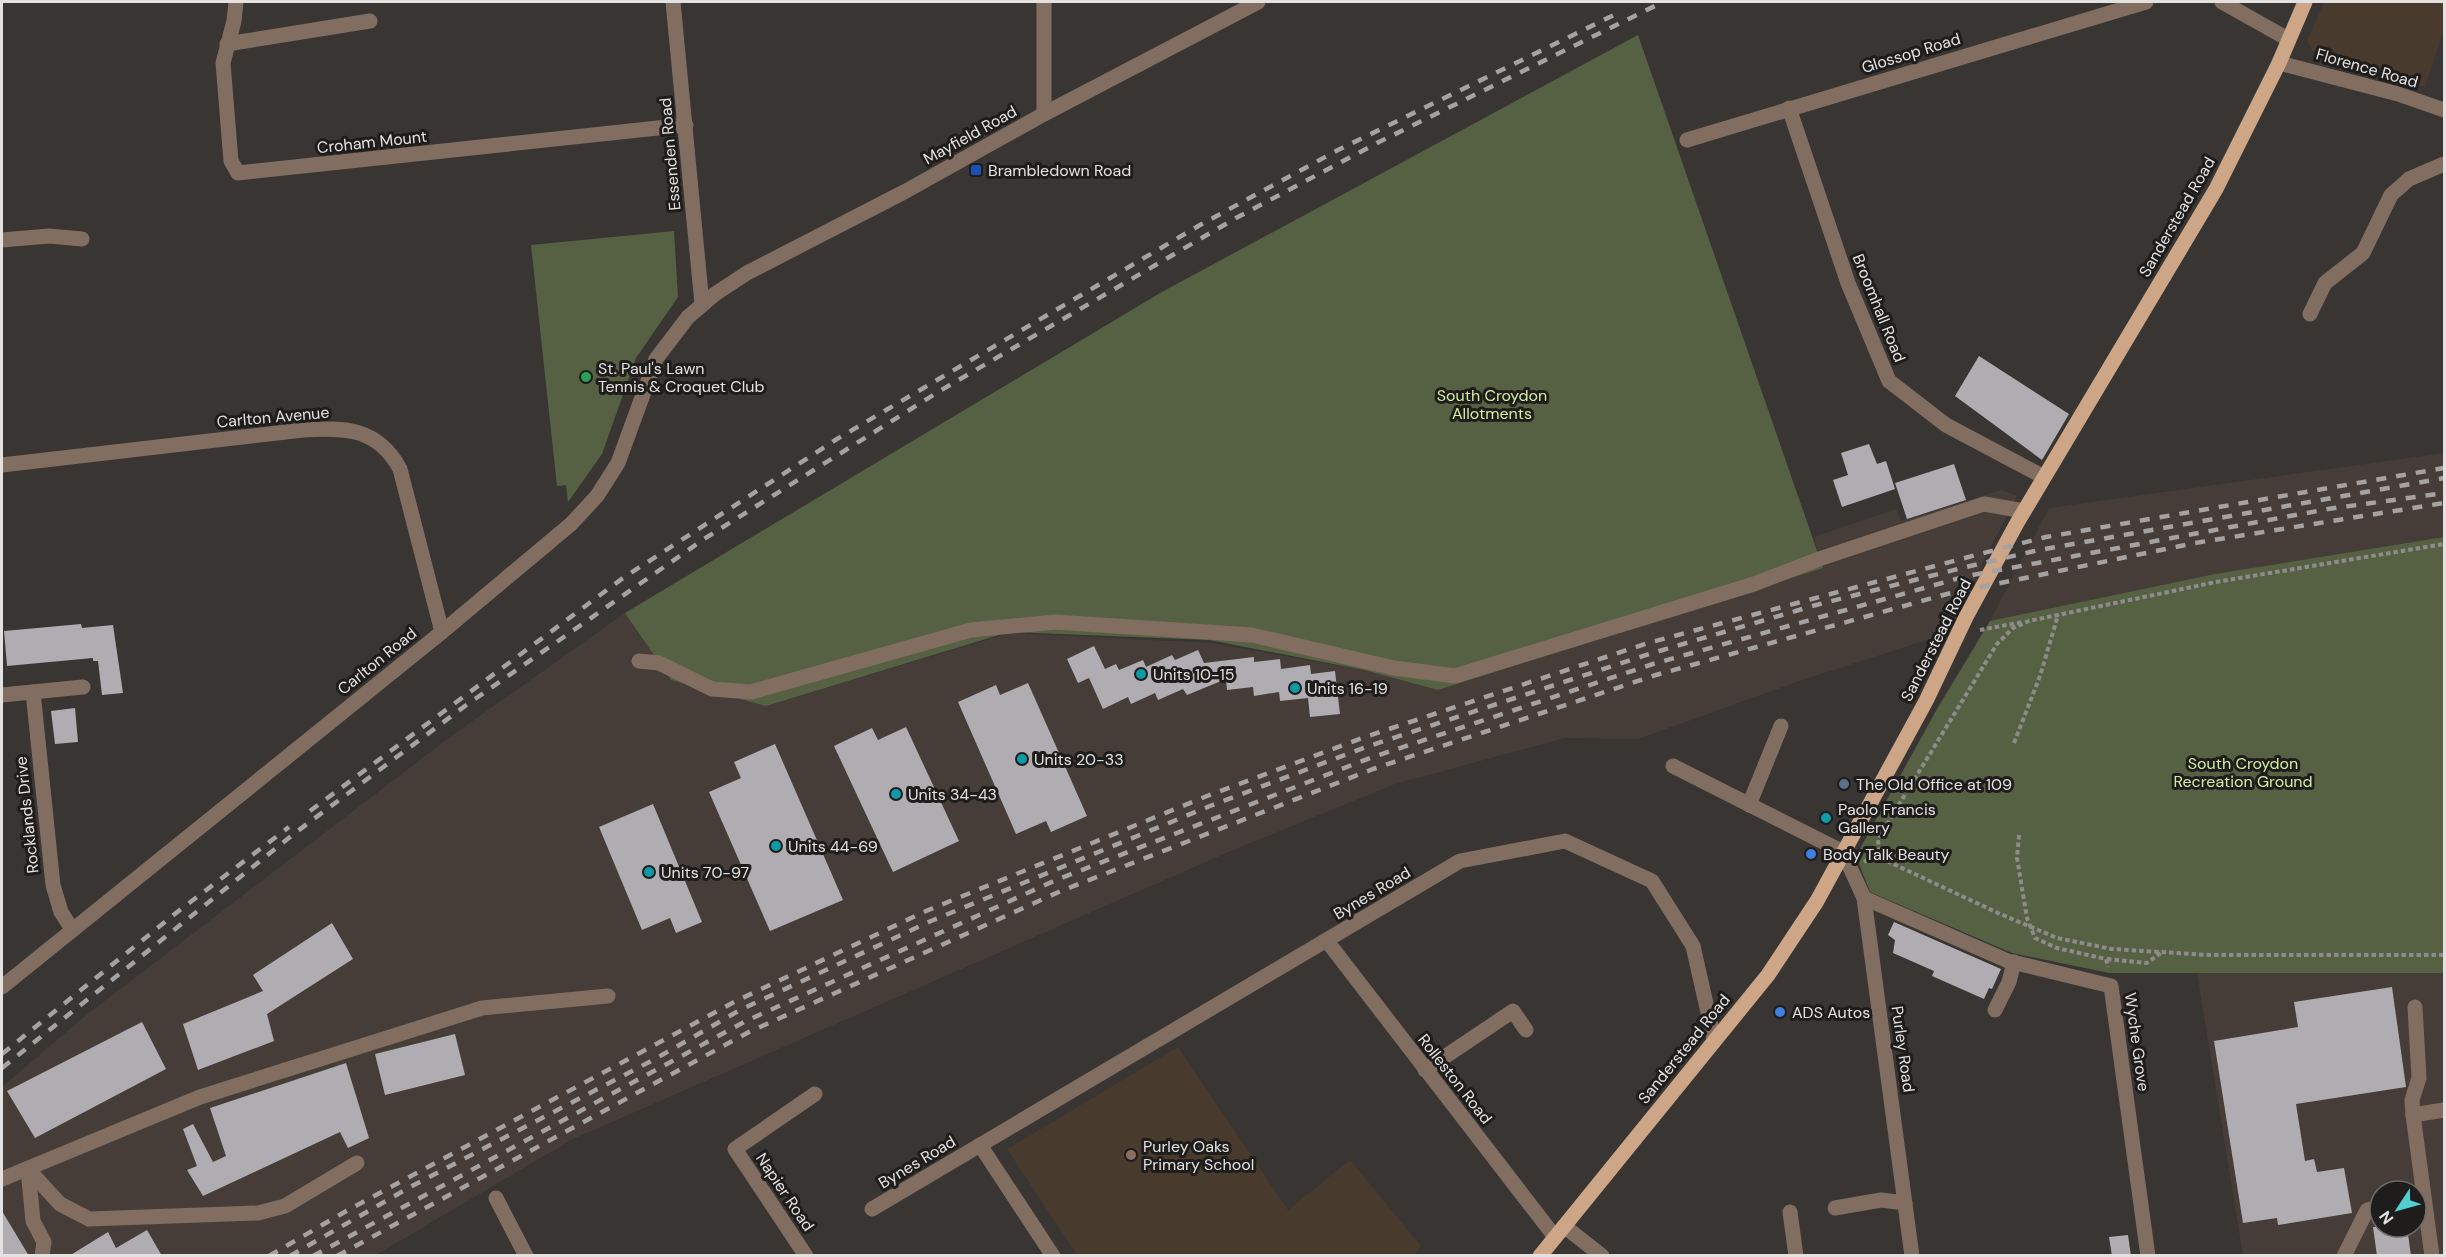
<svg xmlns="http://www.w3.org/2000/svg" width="2446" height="1257" font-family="'DM Sans',sans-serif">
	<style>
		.built { fill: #463d38; fill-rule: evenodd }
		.education { fill: #483a2c }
		.green { fill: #566144 }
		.building { fill: #afadb1 }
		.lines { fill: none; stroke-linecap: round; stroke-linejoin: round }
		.path { stroke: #8e8c8a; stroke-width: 4; stroke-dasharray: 4.5 3; stroke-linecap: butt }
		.minor { stroke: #826e60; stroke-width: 15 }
		.major { stroke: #cda587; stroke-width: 15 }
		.rail { stroke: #a5a2a1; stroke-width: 4.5; stroke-dasharray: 10 10; stroke-linecap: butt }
		.transit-dot { fill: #1a4fb4; stroke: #1e1d1c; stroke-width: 2 }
		.leisure-dot { fill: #2e9e5b; stroke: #1e1d1c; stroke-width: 2 }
		.culture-dot { fill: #0f9aa8; stroke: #1e1d1c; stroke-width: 2 }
		.service-dot { fill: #5c6f8a; stroke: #1e1d1c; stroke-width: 2 }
		.shop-dot { fill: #3f7fe0; stroke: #1e1d1c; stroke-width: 2 }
		.education-dot { fill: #8d6e63; stroke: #1e1d1c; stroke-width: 2 }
		.labels { text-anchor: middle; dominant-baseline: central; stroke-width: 6; stroke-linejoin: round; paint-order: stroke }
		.street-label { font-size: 16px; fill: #e4e2e1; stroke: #1e1d1c }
		.poi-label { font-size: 16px; fill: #e4e2e1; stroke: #1e1d1c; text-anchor: start }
		.park-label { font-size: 16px; fill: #d3eea0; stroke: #1e1d1c }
	</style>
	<rect width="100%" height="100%" fill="#383533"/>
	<g class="built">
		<path d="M2444,453V537L2215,574L1990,621L2049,508Z"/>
		<path d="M2001,490L2017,496L1946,634L1802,680L1638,739L1565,738L1395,784L1231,851L573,1139L376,1255H2V1087L85,1016L450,737L625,613L671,680L766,706L1010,633L1211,643L1364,670L1438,690L1822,568L1814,537L1896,509L1901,521Z"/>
		<path d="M2197,973H2444V1255H2243ZM2380,1191H2416V1227H2380Z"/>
	</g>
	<g class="education">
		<path d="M2324,2H2444V29L2425,87L2347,65L2313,51L2307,41Z"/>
		<path d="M1178,1047L1288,1210L1350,1160L1421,1246L1413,1256L1077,1255L1007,1149Z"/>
	</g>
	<g class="green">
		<path d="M1638,35L1823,568L1438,690L1364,670L1209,640L1009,632L766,706L671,680L625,613L1160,293Z"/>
		<path d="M674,231L678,297L636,358L602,454L568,502L566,485L557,486L531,245Z"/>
		<path d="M2444,537V973H2109L2012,953L1870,892L1856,856L1937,709L1990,621L2215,574Z"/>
	</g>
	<g class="building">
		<path d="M1979,356L2069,414L2042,460L1955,396Z"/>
		<path d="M1869,444L1877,464L1886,461L1895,489L1842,507L1833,480L1848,475L1841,453Z"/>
		<path d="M1954,464L1966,500L1907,519L1895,483Z"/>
		<path d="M81,624L82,628L113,625L123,693L102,695L98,661H93V658L7,666L4,631Z"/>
		<path d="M1094,646L1105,669L1116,664L1119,670L1143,660L1146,667L1172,655L1175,660L1198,650L1204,663L1254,657V662L1280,659L1281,669L1310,665L1311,674L1335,671L1340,714L1310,717L1308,698L1280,701L1279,692L1254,696L1253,687L1227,690L1226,679L1187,695L1183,689L1158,700L1155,693L1131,704L1128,697L1103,709L1089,678L1078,683L1067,659Z"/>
		<path d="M1028,683L1087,816L1051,832L1046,821L1016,834L958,702L996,685L1000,695Z"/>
		<path d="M75,708L78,742L55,744L51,711Z"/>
		<path d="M906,727L959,841L893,872L834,746L872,728L878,740Z"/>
		<path d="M775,744L843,900L770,931L709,792L741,778L734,762Z"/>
		<path d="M653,804L702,922L676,933L670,918L642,930L599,827Z"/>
		<path d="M1894,922L2001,969L1992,989L1989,988L1984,999L1932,976L1934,971L1893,953L1895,940L1888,935Z"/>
		<path d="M332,923L353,959L267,1014L274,1041L198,1070L183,1024L263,991L253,975Z"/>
		<path d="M2392,987L2406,1087L2296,1104L2305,1161L2314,1159L2317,1172L2344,1168L2352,1213L2278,1225L2277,1218L2243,1223L2214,1041L2298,1027L2294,1002Z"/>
		<path d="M142,1022L166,1069L35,1138L7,1091Z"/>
		<path d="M455,1034L465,1075L385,1095L375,1054Z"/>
		<path d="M346,1063L369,1138L348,1148L340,1132L203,1196L187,1170L197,1166L183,1129L193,1124L213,1162L226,1156L210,1108Z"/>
		<path d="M2,1211L29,1256H2Z"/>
		<path d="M2373,1227H2407L2411,1256H2377Z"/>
		<path d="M147,1230L162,1256H69L108,1232L116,1248Z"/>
		<path d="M2128,1235L2131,1256H2112L2109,1237Z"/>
	</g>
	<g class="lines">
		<g class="path">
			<path d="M1980,630L2023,622"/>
			<path d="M2014,743L2040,676L2058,615"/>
			<path d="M2019,835L2017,858L2027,918L2035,938L2057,948L2106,959L2108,967"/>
			<path d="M1879,852L1878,839L1997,644L2013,628L2029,621L2216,582L2444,544"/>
			<path d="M1864,862L1879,852L1887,861L1998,913L2057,938L2112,949L2209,955H2444"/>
			<path d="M2107,959L2147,963L2162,952"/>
		</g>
		<g class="minor">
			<path d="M236,2L234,21L223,63L231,161L238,173L686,125"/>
			<path d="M673,2L702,304"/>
			<path d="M2222,2L2288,39"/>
			<path d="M227,44L370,21"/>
			<path d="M2279,63L2398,94L2444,110"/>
			<path d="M1789,108L1848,283L1889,381L1946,425L2044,477"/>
			<path d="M1044,114V2"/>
			<path d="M1687,140L2146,2"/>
			<path d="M2,240L49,236L82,239"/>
			<path d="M2310,314L2325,283L2363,253L2391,195L2409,179L2444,164"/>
			<path d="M2,465L303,430C345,427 378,428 400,469L442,632"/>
			<path d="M639,661L659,663L712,689L751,692L971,630L1055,622L1252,635L1394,668L1455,676L1754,584L1819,559L1984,504L2024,511"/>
			<path d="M33,692L53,885L61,912L72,929"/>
			<path d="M2,695L83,687"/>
			<path d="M1673,766L1843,852L1864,898L1912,1256"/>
			<path d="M1749,805L1781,726"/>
			<path d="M1864,898L2008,961L2111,986L2148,1256"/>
			<path d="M1327,941L1555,1237"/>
			<path d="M2,987L442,632L571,524L597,496L618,463L656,359L688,317L715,294L747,273L906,191L1044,114L1258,2"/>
			<path d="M2415,1007L2419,1078L2412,1100L2413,1115L2432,1256"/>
			<path d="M1995,1010L2009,982L2014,962"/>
			<path d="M1425,1070L1513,1011L1526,1030"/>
			<path d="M2413,1115L2444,1110"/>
			<path d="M980,1145L1053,1256"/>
			<path d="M28,1169L60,1204L89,1219L258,1213L285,1206L357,1163"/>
			<path d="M28,1169L33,1221L44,1242L42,1256"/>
			<path d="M2,1179L200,1097L482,1008L608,996"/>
			<path d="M496,1198L526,1256"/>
			<path d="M1835,1208L1881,1200L1905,1203"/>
			<path d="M872,1209L1460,861L1565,841L1652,881L1693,946L1714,1039"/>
			<path d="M1790,1212L1796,1256"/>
			<path d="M1564,1226L1602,1256"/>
			<path d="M806,1256L735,1149L815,1094"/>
			<path d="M2344,1256L2367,1210L2380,1207"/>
		</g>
		<path class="major" d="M1540,1256L1768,975L1817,901L1926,701L1966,617L2017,523L2216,189L2279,63L2305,2"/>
		<g class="rail">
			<path d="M310,811L623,578L837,439L1200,225L1338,150L1616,14"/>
			<path d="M2,1054L176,913L289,827"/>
			<path d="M2,1068L295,833L465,706L704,539L938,392L1236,218L1379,142L1663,2"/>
			<path d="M269,1256L348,1210L736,1001L926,911L1207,796L1362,738L1648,643L1976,555L2046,537L2444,468"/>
			<path d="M290,1256L412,1186L655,1059L740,1010L931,921L1210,806L1366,747L1649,654L1816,605L1966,567L2039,550L2444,478"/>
			<path d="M313,1256L746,1021L1056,880L1370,758L1653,664L1967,576L2328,509L2444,493"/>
			<path d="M337,1256L749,1032L1061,891L1373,769L1656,675L1947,594L2195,543L2444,503"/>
		</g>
	</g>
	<rect class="transit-dot" x="970" y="164" width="12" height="12" rx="3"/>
	<circle class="leisure-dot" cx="586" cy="377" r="6"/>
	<g class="culture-dot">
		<circle cx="1141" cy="674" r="6"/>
		<circle cx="1295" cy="688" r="6"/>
		<circle cx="1022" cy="759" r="6"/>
		<circle cx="896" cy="794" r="6"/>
		<circle cx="1826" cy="818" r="6"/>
		<circle cx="776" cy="846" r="6"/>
		<circle cx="649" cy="872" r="6"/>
	</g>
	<circle class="service-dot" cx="1844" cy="784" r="6"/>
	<g class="shop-dot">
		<circle cx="1811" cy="854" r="6"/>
		<circle cx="1780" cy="1012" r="6"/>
	</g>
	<circle class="education-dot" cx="1131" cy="1155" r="6"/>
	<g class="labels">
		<g class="street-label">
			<text transform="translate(1911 53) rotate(-17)">Glossop Road</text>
			<text transform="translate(2367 68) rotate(16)">Florence Road</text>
			<text transform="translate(970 135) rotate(-29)">Mayfield Road</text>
			<text transform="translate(372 142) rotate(-6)">Croham Mount</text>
			<text transform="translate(670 154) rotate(-95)">Essenden Road</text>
			<text transform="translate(2177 217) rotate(-60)">Sanderstead Road</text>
			<text transform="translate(1879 308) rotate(68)">Broomhall Road</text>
			<text transform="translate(273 417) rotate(-5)">Carlton Avenue</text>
			<text transform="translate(1936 640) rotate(-63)">Sanderstead Road</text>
			<text transform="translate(377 661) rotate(-39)">Carlton Road</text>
			<text transform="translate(27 815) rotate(-96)">Rocklands Drive</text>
			<text transform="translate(1372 893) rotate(-31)">Bynes Road</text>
			<text transform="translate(2137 1042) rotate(82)">Wyche Grove</text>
			<text transform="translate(1684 1049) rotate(-51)">Sanderstead Road</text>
			<text transform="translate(1903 1049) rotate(82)">Purley Road</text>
			<text transform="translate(1455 1079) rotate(52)">Rolleston Road</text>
			<text transform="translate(917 1162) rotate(-31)">Bynes Road</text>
			<text transform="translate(785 1192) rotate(56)">Napier Road</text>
		</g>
		<g class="poi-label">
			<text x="988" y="170">Brambledown Road</text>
			<text x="598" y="368">St. Paul's Lawn<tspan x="598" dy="18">Tennis &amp; Croquet Club</tspan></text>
			<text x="1153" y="674">Units 10-15</text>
			<text x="1307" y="688">Units 16-19</text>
			<text x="1034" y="759">Units 20-33</text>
			<text x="1856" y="784">The Old Office at 109</text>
			<text x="908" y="794">Units 34-43</text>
			<text x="1838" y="809">Paolo Francis<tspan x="1838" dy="18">Gallery</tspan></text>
			<text x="788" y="846">Units 44-69</text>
			<text x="1823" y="854">Body Talk Beauty</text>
			<text x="661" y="872">Units 70-97</text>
			<text x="1792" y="1012">ADS Autos</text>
			<text x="1143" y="1146">Purley Oaks<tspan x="1143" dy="18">Primary School</tspan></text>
		</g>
		<g class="park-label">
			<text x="1492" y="395">South Croydon<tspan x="1492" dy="18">Allotments</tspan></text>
			<text x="2243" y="763">South Croydon<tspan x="2243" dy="18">Recreation Ground</tspan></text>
		</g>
	</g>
	<rect width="2446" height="1257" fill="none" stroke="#e4e2e1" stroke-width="6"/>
	<g transform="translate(2398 1209) rotate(234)"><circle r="28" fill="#1e1d1c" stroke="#6d6c6b" stroke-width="1.5"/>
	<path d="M0-4.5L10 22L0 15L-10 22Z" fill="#52cdd0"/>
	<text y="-9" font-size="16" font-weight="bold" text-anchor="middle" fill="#e4e2e1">N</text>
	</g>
</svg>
